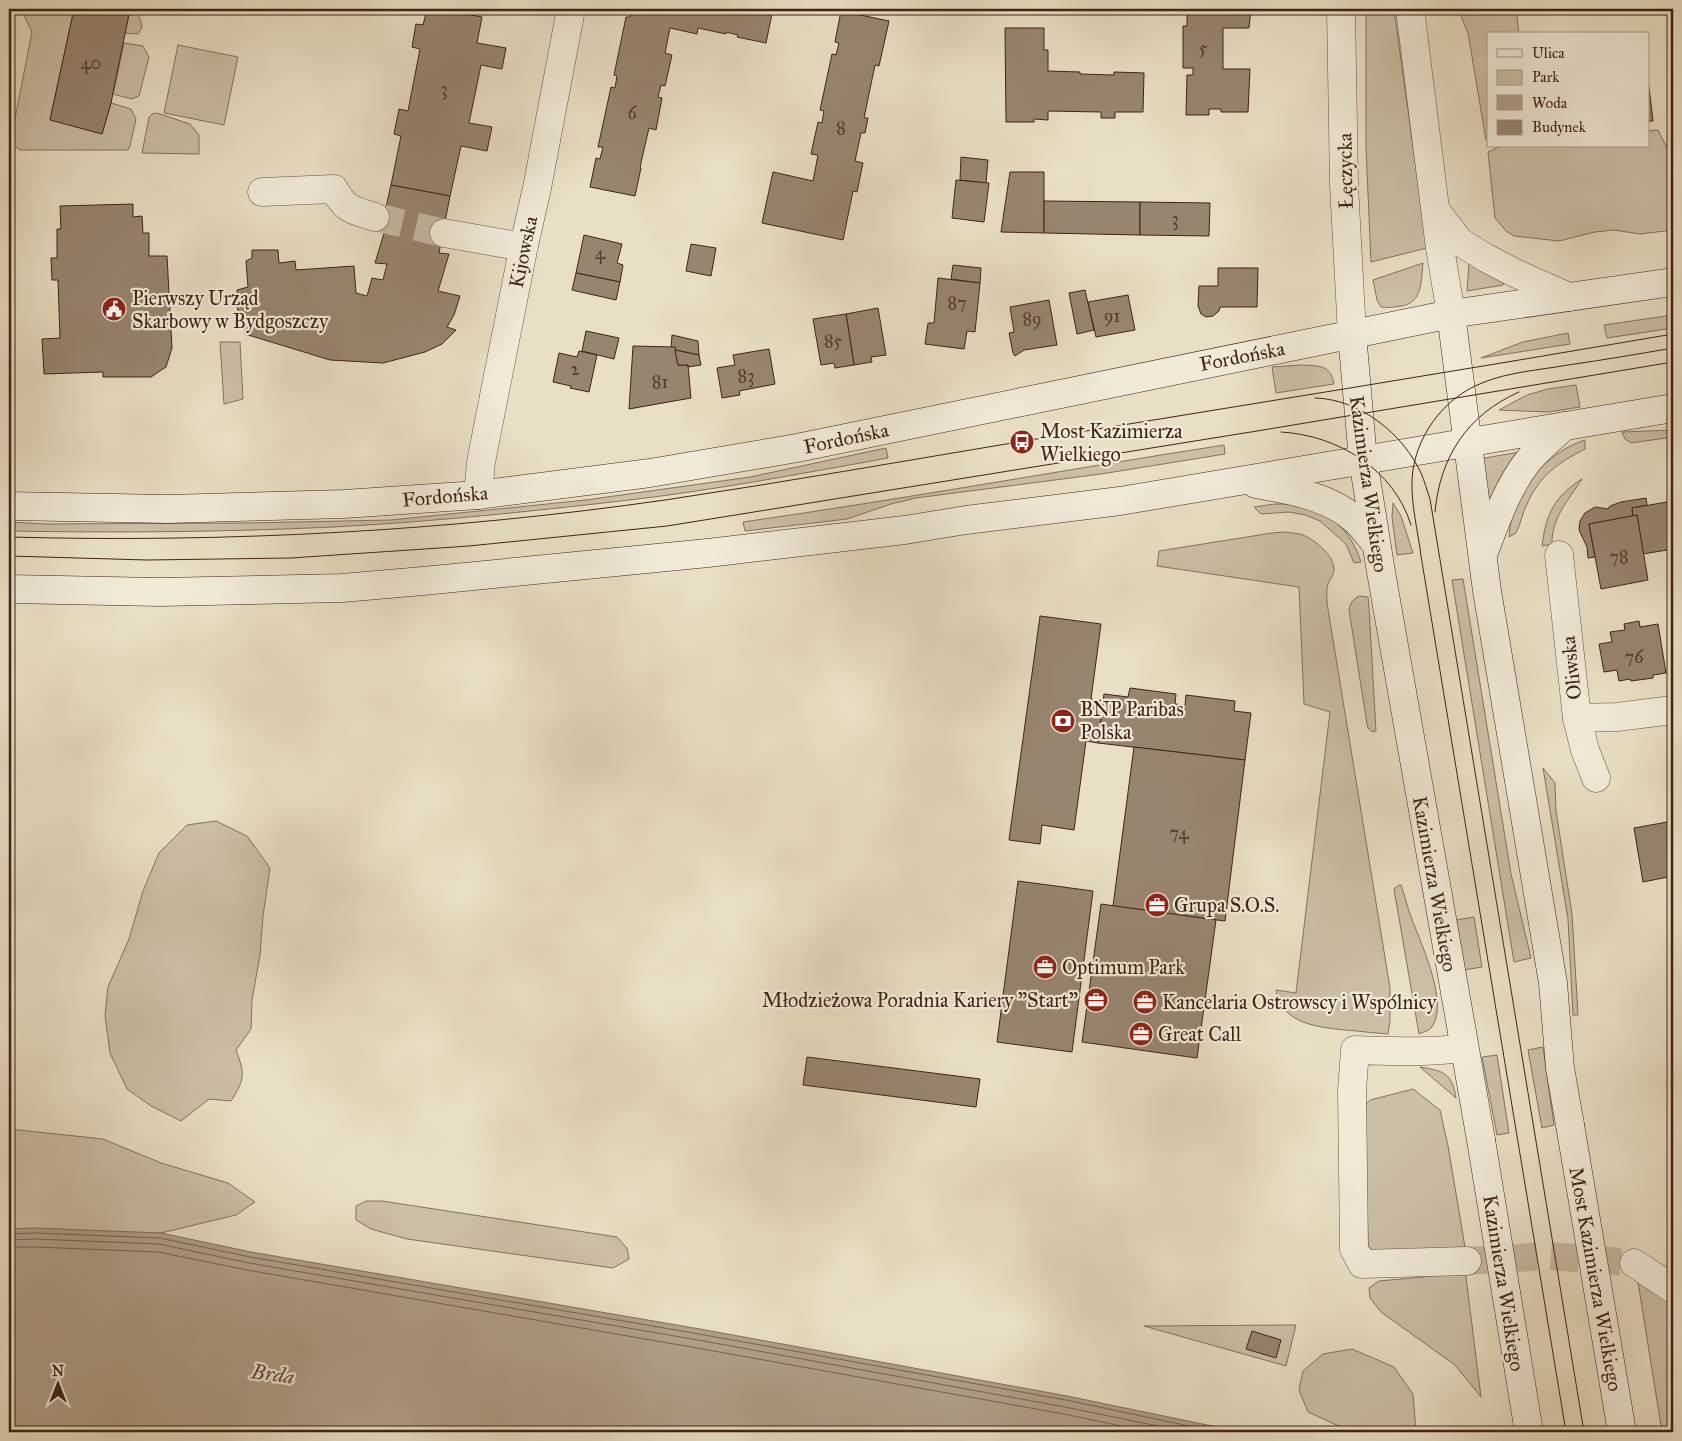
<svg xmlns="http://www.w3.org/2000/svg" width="1682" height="1441" font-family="'IM FELL Great Primer',serif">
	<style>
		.green { fill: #ccbfa7; stroke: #86715f }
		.water { fill: #b09f89; stroke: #836d5b }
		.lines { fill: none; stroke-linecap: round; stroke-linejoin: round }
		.shore { stroke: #786150; stroke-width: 1 }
		.building { fill: #988571; stroke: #402317 }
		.minor-tunnel { stroke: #c7b9a1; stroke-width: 28; stroke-dasharray: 28 14; stroke-linecap: butt }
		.minor-casing { stroke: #6a5242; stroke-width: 29 }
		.tertiary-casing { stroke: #6a5242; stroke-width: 29 }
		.secondary-casing { stroke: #402317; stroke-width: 29 }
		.minor { stroke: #f1ead9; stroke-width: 28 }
		.tertiary { stroke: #f1ead9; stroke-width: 28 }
		.secondary { stroke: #f1ead9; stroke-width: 28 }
		.tram { stroke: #402317; stroke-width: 1 }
		.secondary-bridge-casing { stroke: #402317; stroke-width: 29; stroke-linecap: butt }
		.secondary-bridge { stroke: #f1ead9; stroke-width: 28 }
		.labels { text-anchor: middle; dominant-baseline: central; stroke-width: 4.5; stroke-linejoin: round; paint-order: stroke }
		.number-label { font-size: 18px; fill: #563c2e }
		.street-label { font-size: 20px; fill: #402317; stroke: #f1ead9 }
		.poi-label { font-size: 20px; fill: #402317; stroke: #f1ead9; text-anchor: start }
		.water-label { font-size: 21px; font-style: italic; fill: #624839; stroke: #f1ead9 }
	</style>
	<rect width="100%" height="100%" fill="#e9dfc4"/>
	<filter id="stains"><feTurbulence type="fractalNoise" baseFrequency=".004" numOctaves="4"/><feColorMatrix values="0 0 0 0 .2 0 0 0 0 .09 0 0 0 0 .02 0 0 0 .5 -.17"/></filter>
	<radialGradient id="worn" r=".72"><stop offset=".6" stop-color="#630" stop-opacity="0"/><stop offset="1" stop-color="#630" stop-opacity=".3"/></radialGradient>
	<g class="green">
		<path d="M21,9H74L50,119L102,134L111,103L131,109L136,119L130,146L128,150H20L13,145L11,139L32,32Z"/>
		<path d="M130,9H136L141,22L142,28L138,34L125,33Z"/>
		<path d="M1366,9H1394L1427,248L1371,262L1366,148Z"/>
		<path d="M1458,9H1516L1519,34H1488V139L1486,140L1468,33Z"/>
		<path d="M124,43L143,46L149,57L139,96L132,99L113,94Z"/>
		<path d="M178,45L238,57L224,125L164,113Z"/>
		<path d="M157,113L190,124L199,135V154L142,153L149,117L152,114Z"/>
		<path d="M1658,130L1673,160V230L1640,234L1614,230L1595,232L1559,241L1514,236L1506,231L1495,218L1488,152L1501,146H1648V131Z"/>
		<path d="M1423,263C1421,280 1423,302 1402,306C1394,307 1389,308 1381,307L1377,300L1373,280Z"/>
		<path d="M1469,264L1504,283L1503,285L1467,291Z"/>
		<path d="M1673,315V328L1607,338L1604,325Z"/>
		<path d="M1568,333L1570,344L1481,358L1523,342Z"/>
		<path d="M220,342H240L243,399L224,404Z"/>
		<path d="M1301,365C1318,366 1331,364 1334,384L1276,393L1272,367Z"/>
		<path d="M1576,385L1580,407L1549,412L1499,410L1527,395L1548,389Z"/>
		<path d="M1673,430V437L1631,443L1625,439L1622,432Z"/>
		<path d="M1585,440V449C1558,463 1540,475 1527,504C1522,513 1521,524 1516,533L1509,537C1510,529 1510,521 1513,514C1525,479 1551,451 1585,440Z"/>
		<path d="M1224,445L1225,454L1101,474L916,498L891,504L847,519L745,531L743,522C904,499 1064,470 1224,445Z"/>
		<path d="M886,448L888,458C799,474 710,491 621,501C525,512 429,522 333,527C225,532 117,533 9,531V522L47,524L248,523L391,520L586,500L750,477Z"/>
		<path d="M1520,452L1488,510L1479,459Z"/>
		<path d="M1582,479C1569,499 1551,519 1552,544L1542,546C1546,514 1554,497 1582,479Z"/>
		<path d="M1393,503L1401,516L1413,553L1397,555L1392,517Z"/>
		<path d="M1275,504C1317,503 1348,521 1361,562L1354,563L1346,544L1320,521L1305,515L1289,512L1261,514L1254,507Z"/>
		<path d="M1284,532C1290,533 1297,533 1303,535C1316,541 1333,554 1334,569C1334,575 1330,579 1328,584C1326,590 1327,596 1327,603L1390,988V1021L1388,1034C1373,1033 1359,1031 1345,1030C1317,1027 1282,1024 1276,990L1296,993L1330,712L1304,704L1299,587L1157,566L1159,551L1272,533Z"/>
		<path d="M1463,579L1511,874L1531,958L1514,962L1452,580Z"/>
		<path d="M1359,596L1368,597L1369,608L1376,731L1373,732L1368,728L1367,724L1349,610C1350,603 1353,599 1359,596Z"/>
		<path d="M1543,768L1555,783L1556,811L1572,914L1578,1015H1573L1568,919Z"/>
		<path d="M216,821L247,836L270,868L263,916L260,955L252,1000L251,1029L236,1050C245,1074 245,1079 231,1101L209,1099L181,1121L151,1106L127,1089L110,1053L105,1015L108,987L129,939L143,891L159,853L187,825Z"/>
		<path d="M1399,885H1401C1404,893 1406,902 1409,911C1418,938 1450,1001 1432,1027C1429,1031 1423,1032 1419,1034L1394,889Z"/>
		<path d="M1474,917L1482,967L1464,970L1456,920Z"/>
		<path d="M1543,1047L1554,1125L1542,1128L1528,1050Z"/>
		<path d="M1497,1055L1509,1133L1497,1135L1482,1057Z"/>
		<path d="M1420,1067C1444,1071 1452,1073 1456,1098Z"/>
		<path d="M1413,1089L1440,1110L1448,1146L1465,1247L1381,1256L1371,1251L1368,1244L1365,1109L1367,1103L1370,1100Z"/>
		<path d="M9,1129L103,1139L161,1163L228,1183L255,1202L236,1215L161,1233L9,1235Z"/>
		<path d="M366,1201H382L617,1237L627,1248L629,1259L613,1268L407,1239L371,1229L356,1220V1206Z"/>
		<path d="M1465,1269L1481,1397L1455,1365L1381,1312L1370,1298L1369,1288L1379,1281L1423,1277Z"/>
		<path d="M1637,1276L1673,1302V1432H1662Z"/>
		<path d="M1296,1325L1286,1366L1144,1326Z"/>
		<path d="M1352,1349L1394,1367L1413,1394L1416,1432H1352L1308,1412L1299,1390L1303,1371L1323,1354Z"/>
	</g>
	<path class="water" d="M34,1228L161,1233L251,1252L700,1329L1067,1396L1241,1432H9V1229Z"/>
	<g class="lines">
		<g class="shore">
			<path d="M9,1234L35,1233L160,1238L250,1257L699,1334L1066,1400L1217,1432"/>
			<path d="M9,1240L35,1239L159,1244L249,1263L698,1340L1065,1407L1187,1432"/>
			<path d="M9,1247H35L158,1252L247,1270L697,1348L1064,1414L1150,1432"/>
		</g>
	</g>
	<g class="building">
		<path d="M74,9H130L111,103L102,134L50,120Z"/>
		<path d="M427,9H441L482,17L477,43L506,48L502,69L481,65L469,123L492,127L487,151L461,146L450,196L391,185L401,136L394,134L399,109L408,111L420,49L412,47L416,24L423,25Z"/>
		<path d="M632,9H773L766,43L737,37L738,35L726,32V34L698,28L697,34L670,28L665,53L672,55L665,86L661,85L658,97L662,98L656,130L649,128L640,167L641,168L635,196L590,187L596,158L600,159L603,147H598L611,87L615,88L617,76L614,75L626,17H630Z"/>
		<path d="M1187,9H1251L1249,28H1223V69H1250L1248,112H1221V109H1209V115H1186L1187,75H1193V68H1183V26H1187Z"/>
		<path d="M841,11L889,21L879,66L875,65L864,118H868L865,133H861L855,161L863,163L857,192L853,191L843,240L762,223L773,172L813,181L818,155L811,154L818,122L822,123L824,111L820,110L832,54L836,55L839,43L835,42Z"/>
		<path d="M1005,28H1044V50H1048V71L1080,72V74L1114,75V72L1144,73L1143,112H1115V118H1101V112L1048,111V120L1034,119V122H1006Z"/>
		<path d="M1648,79L1653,121H1648Z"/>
		<path d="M961,157L988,160L986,183L960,180Z"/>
		<path d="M1010,172H1044V233L1001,232Z"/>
		<path d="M956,180L989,183L984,222L952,218Z"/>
		<path d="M391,185L450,196L439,253L449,254L438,291L460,296L454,315L447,327L456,330L442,344L425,352L383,363L330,360L245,334V318H238L237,290L248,287L246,261L252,258V250H278L279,263L295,261L296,270L354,266L356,293L367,296L372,278L383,280L387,264L375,263L385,230L373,225L377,206L386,207Z"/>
		<path d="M1044,201L1140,202V235L1044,233Z"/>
		<path d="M1140,202L1210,203L1209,236L1140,235Z"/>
		<path d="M133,204V217L142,216L143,233H149V256H167L172,348L166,367L151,377H103V372L44,374L42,339L60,338L58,280H52L51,258H57V229H61L60,206Z"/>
		<path d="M584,235L622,244L617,263L623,265L620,282L576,273Z"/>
		<path d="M691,244L716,248L711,276L686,271Z"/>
		<path d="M953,265L981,268L980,283L951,279Z"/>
		<path d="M1218,268H1258L1257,307H1220L1219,311L1213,316L1206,317L1201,314L1198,306L1199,286H1218Z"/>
		<path d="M576,273L620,282L616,300L572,290Z"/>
		<path d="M938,278L980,283L975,332L967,331L964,349L925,344L928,323H934Z"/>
		<path d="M1085,290L1094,330L1077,334L1069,293Z"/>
		<path d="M1128,295L1135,330L1096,337L1088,302Z"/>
		<path d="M1049,300L1057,345L1024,350L1015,356L1013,353L1009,333L1014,332L1010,307Z"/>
		<path d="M878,308L886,355L871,357L872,362L854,365L846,314Z"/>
		<path d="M846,314L854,365L835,368L834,363L821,365L813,319Z"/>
		<path d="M586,331L619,338L614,359L582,351Z"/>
		<path d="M672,335L698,341L699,355L675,350V347L671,348Z"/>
		<path d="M633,346L675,347L678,365H688L691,398L629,409Z"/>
		<path d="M769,349L775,384L739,391L740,395L722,398L717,368L735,365L733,355Z"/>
		<path d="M675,350L699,355L701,365L688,367V365H678Z"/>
		<path d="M579,351L597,355L589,392L570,388L571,386L553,382L559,353L577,357Z"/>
		<path d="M1646,498L1647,505L1632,508L1633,516L1589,524L1595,557L1588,558L1587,547L1579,530L1580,521L1585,513L1595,507L1608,509L1610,506L1621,502Z"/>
		<path d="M1673,501V549L1643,554L1637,515L1633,516L1632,508Z"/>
		<path d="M1637,515L1648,580L1601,589L1589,524Z"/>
		<path d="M1040,616L1101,624L1091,699L1104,701L1098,743L1086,741L1074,830L1042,825L1040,844L1009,840Z"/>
		<path d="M1639,621L1640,627L1658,624L1666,673L1653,675V678L1631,681L1630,679L1619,681L1617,670L1604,672L1599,644L1612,642L1610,632L1625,630L1624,624Z"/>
		<path d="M1130,688L1176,694L1175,704L1185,705L1186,695L1235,701L1234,711L1251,713L1245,760L1098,743L1104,694L1128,697Z"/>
		<path d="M1134,747L1245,760L1225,921L1113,906Z"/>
		<path d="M1673,821V876L1643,882L1634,828Z"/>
		<path d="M1018,881L1093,891L1072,1052L997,1042Z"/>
		<path d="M1101,904L1216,920L1197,1058L1082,1042Z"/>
		<path d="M807,1057L980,1079L976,1107L803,1085Z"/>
		<path d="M1252,1331L1281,1340L1276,1358L1246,1349Z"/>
	</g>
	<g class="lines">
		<g class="minor-tunnel">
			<path d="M375,217L444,233"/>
			<path d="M1467,1261L1549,1256L1634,1263"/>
		</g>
		<defs>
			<g id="minor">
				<path d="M262,192L334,189C346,211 353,210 375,217"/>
				<path d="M444,233L512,245H524"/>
				<path d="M478,495L481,462L494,396L524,245L537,188L571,9"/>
				<path d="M1559,555L1577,718L1585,750L1596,778"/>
				<path d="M1577,718L1617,717L1673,710"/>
				<path d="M1464,1048C1427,1053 1391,1051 1355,1050L1352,1091L1354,1249L1362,1264L1467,1261"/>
				<path d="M1634,1263L1673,1289"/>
			</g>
			<g id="tertiary">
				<path d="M1341,9L1344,185L1352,334"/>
				<path d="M1410,9L1440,248L1451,314"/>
				<path d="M1437,212L1460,242L1486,258L1517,274L1569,297"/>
			</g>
			<g id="secondary">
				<path d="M1451,314L1487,591L1553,983L1560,1068L1570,1125"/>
				<path d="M1352,334L1363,460L1381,572L1481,1140"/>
				<path d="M1256,484C1289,490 1330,496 1355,520C1363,527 1369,536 1376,544"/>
				<path d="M9,506L168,509L344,504L478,495L650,473L797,448L1451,314L1673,282"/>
				<path d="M1484,552C1496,521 1507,488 1528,461C1539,448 1552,437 1565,426"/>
				<path d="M9,589L160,592L342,588L423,581L708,553L905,530L966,520L1120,501L1673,408"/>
			</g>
		</defs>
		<use href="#minor" class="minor-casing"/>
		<use href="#tertiary" class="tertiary-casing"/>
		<use href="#secondary" class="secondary-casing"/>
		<use href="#minor" class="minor"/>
		<use href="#tertiary" class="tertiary"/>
		<use href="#secondary" class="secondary"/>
		<g class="tram">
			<path d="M1315,398C1360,399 1403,434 1421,473C1425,482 1427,491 1430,499L1584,1432"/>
			<path d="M1281,432C1337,435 1394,469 1411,525"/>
			<path d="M1435,512C1440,457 1467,415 1519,392"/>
			<path d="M9,537C227,543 449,531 665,500C785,482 904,461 1024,441C1240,406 1457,371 1673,334"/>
			<path d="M9,556L147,560L291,558L469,546L667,526L1257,431L1673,362"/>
			<path d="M1566,1432L1421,556C1418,531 1411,505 1412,480C1414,438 1443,398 1482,383C1508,372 1540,370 1568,365C1603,360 1638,354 1673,348"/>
		</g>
		<defs>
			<g id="secondary-bridge">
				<path d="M1570,1125L1622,1432"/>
				<path d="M1481,1140L1529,1432"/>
			</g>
		</defs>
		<use href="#secondary-bridge" class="secondary-bridge-casing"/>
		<use href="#secondary-bridge" class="secondary-bridge"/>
	</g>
	<defs>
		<symbol id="civic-disc" viewBox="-11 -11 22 22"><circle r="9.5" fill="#8f2418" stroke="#f1ead9"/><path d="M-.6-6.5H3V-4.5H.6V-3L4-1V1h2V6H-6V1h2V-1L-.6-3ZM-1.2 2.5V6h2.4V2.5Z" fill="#fff"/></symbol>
		<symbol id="bus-disc" viewBox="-11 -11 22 22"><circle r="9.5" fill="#8f2418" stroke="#f1ead9"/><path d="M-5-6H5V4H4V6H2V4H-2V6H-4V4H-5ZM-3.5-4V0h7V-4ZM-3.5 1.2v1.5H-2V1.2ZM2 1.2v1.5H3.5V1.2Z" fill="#fff"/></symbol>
		<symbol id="bank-disc" viewBox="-11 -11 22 22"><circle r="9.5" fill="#8f2418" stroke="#f1ead9"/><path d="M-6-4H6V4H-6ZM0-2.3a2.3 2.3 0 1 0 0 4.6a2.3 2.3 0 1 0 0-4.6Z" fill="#fff"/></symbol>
		<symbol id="office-disc" viewBox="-11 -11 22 22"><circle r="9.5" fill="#8f2418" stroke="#f1ead9"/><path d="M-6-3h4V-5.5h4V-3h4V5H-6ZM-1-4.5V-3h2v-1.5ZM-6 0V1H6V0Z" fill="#fff"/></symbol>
	</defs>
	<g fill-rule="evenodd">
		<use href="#civic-disc" x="100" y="295" width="28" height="28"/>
		<use href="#bus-disc" x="1008" y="428" width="28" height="28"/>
		<use href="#bank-disc" x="1049" y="707" width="28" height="28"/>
		<use href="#office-disc" x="1143" y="891" width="28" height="28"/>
		<use href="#office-disc" x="1031" y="953" width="28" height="28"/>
		<use href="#office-disc" x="1082" y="986" width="28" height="28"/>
		<use href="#office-disc" x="1131" y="988" width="28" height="28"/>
		<use href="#office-disc" x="1127" y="1020" width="28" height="28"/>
	</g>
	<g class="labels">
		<g class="number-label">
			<text x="1203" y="48">5</text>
			<text x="91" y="63">40</text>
			<text x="444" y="89">3</text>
			<text x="632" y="113">6</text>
			<text x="841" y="128">8</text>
			<text x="1175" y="219">3</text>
			<text x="600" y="253">4</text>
			<text x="957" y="303">87</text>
			<text x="1112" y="316">91</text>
			<text x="1032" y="319">89</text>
			<text x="833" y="341">85</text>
			<text x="575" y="369">2</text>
			<text x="746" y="376">83</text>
			<text x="660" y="382">81</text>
			<text x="1619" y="557">78</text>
			<text x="1634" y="657">76</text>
			<text x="1179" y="833">74</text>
		</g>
		<g class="street-label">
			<text transform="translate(1345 171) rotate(-91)">Łęczycka</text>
			<text transform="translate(523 252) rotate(-78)">Kijowska</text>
			<text transform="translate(1242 356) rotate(-11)">Fordońska</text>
			<text transform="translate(846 438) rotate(-12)">Fordońska</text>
			<text transform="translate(1369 484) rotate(82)">Kazimierza Wielkiego</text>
			<text transform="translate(445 496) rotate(-5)">Fordońska</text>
			<text transform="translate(1571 668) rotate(-96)">Oliwska</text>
			<text transform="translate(1435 884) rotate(80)">Kazimierza Wielkiego</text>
			<text transform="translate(1596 1279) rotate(80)">Most Kazimierza Wielkiego</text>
			<text transform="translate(1504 1283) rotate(81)">Kazimierza Wielkiego</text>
		</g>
		<g class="poi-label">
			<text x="132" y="298">Pierwszy Urząd<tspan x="132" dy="23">Skarbowy w Bydgoszczy</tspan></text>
			<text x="1040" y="431">Most Kazimierza<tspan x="1040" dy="23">Wielkiego</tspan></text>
			<text x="1080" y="709">BNP Paribas<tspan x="1080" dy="23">Polska</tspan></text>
			<text x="1174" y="905">Grupa S.O.S.</text>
			<text x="1062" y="967">Optimum Park</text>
			<text x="1078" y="1000" text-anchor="end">Młodzieżowa Poradnia Kariery "Start"</text>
			<text x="1162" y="1002">Kancelaria Ostrowscy i Wspólnicy</text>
			<text x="1158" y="1034">Great Call</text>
		</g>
		<g class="water-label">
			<text transform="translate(273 1374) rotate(8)">Brda</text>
		</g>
	</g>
	<rect width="1682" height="1441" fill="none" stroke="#e9dfc4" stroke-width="30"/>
	<rect x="10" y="10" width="1662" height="1421" fill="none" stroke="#402317" stroke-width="2.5"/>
	<rect x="15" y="15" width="1652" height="1411" fill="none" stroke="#402317"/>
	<rect x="1487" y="32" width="162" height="115" fill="#f1ead9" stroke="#aa9a8b"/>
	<rect x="1497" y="49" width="25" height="8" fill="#f1ead9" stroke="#aa9a8b"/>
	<text x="1532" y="58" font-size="15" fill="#402317">Ulica</text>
	<rect x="1497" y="70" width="25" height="15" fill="#ccbfa7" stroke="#aa9a8b"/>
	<text x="1532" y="82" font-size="15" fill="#402317">Park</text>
	<rect x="1497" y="95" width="25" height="15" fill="#b09f89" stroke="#aa9a8b"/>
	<text x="1532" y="108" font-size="15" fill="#402317">Woda</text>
	<rect x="1497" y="120" width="25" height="15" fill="#988571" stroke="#aa9a8b"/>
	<text x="1532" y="132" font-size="15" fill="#402317">Budynek</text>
	<g transform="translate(58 1384)" stroke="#f1ead9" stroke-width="4" paint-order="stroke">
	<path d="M0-4L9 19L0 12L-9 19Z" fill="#402317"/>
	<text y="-8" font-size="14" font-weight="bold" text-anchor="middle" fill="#402317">N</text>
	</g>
	<rect width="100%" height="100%" filter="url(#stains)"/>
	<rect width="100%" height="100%" fill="url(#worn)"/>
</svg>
